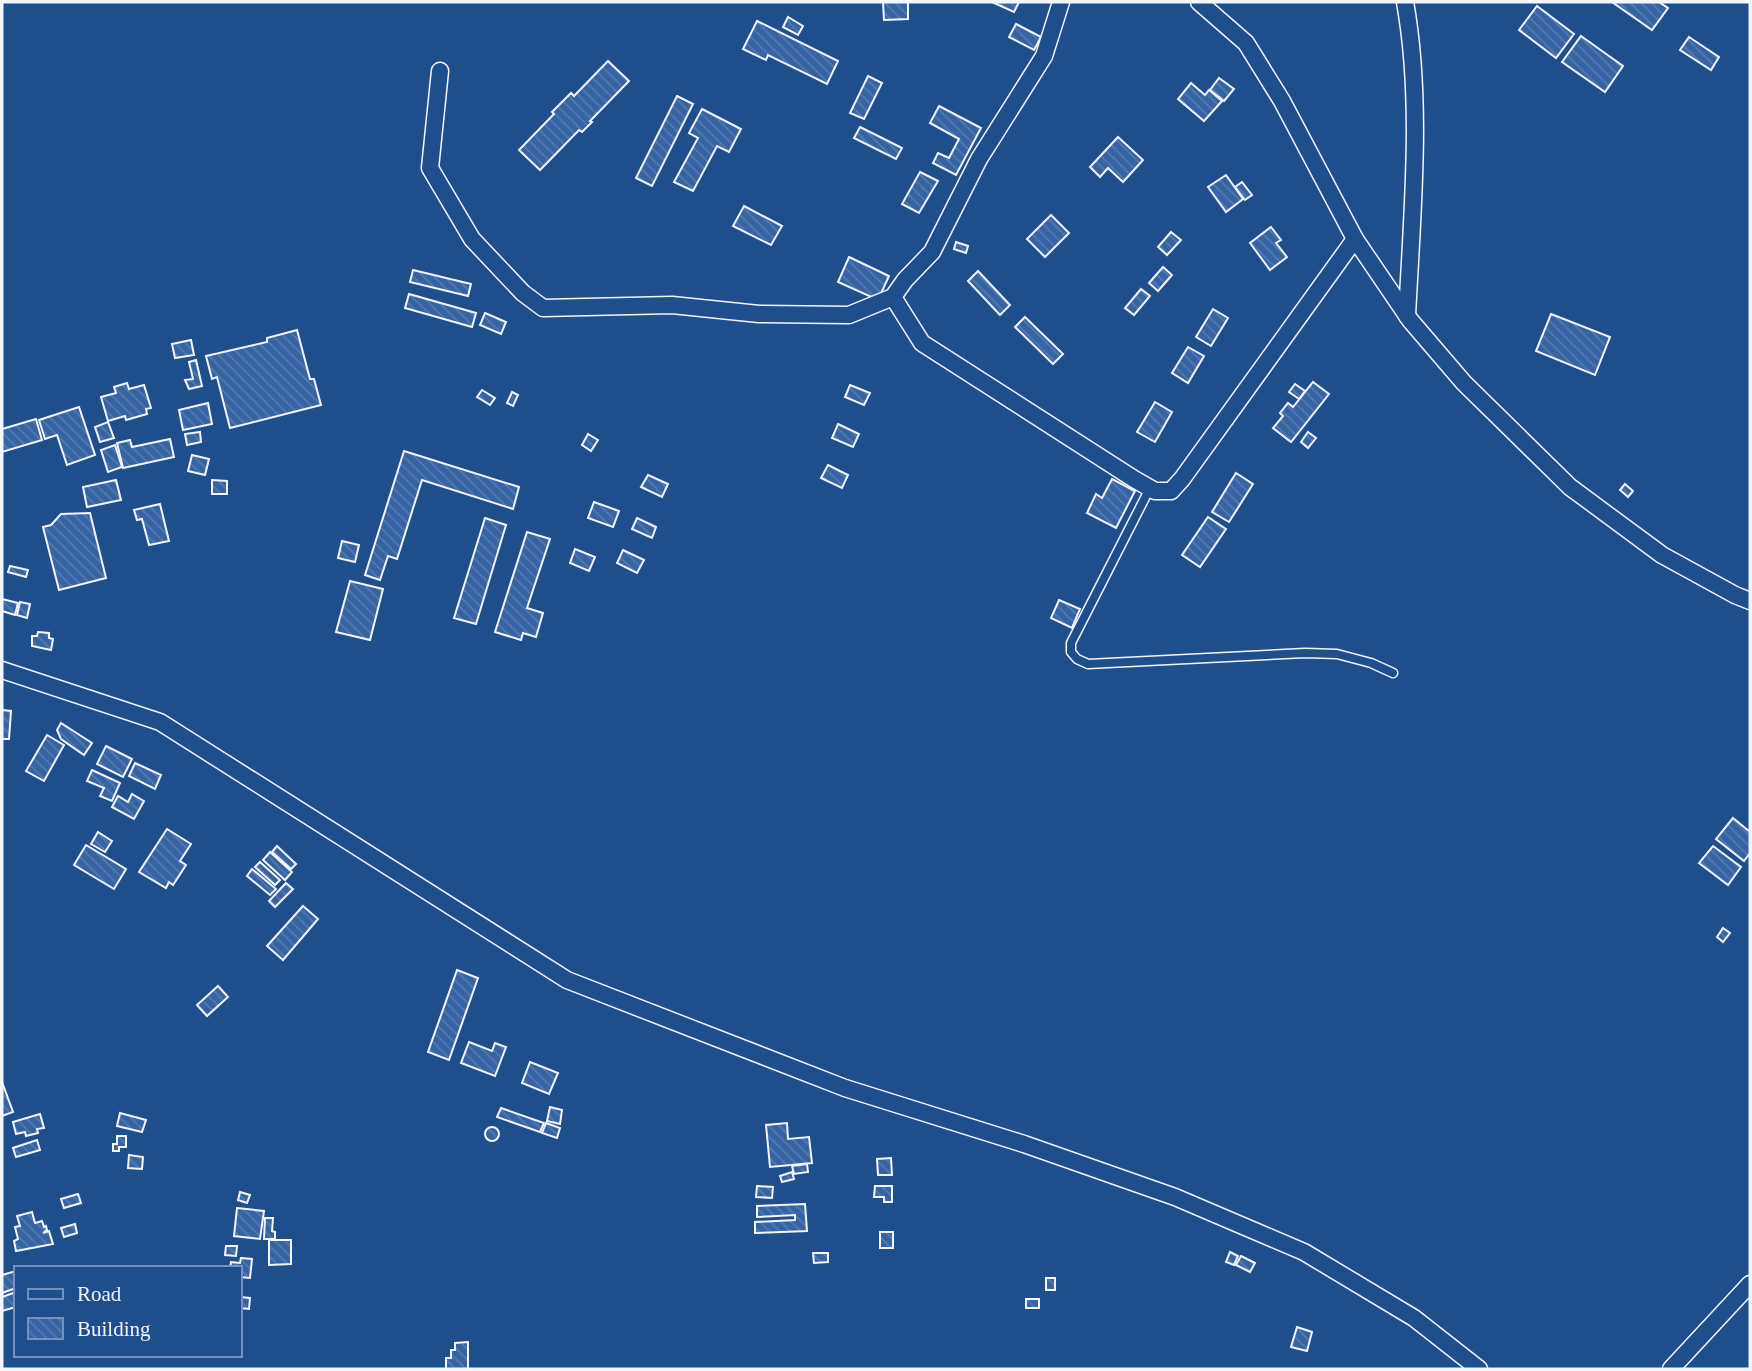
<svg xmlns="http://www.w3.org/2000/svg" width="1752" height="1371" font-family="'Times New Roman',serif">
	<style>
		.building { fill: url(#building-back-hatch); stroke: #f2f6ff; stroke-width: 2 }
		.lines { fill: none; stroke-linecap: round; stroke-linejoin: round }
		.lane-casing { stroke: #f2f6ff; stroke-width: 11 }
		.street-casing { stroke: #f2f6ff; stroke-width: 19 }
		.lane { stroke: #1f4e8c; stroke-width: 8 }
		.street { stroke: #1f4e8c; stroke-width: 16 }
	</style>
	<defs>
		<pattern id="building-back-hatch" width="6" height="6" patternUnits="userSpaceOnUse" patternTransform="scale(1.75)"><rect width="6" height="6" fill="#3563a3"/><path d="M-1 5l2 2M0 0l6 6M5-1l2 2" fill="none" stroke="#537ab1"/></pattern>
	</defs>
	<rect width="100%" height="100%" fill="#1f4e8c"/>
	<g class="building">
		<path d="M883,2H908V19L884,20Z"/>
		<path d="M992,2H1019L1014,12Z"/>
		<path d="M1612,2H1659L1668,8L1652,30Z"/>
		<path d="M1537,6L1574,34L1556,58L1519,30Z"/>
		<path d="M788,17L803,26L798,35L783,27Z"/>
		<path d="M757,21L838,61L827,84L768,55L766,60L743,49Z"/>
		<path d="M1016,24L1041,37L1034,50L1009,37Z"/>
		<path d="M1581,36L1623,66L1605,92L1562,62Z"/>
		<path d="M1689,37L1719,57L1711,70L1680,50Z"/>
		<path d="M608,61L629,81L590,121L592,122L582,132L579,130L540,170L519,150L554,114L552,112L571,93L574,96Z"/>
		<path d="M868,76L882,83L864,119L850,113Z"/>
		<path d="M1219,78L1234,89L1224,101L1210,90Z"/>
		<path d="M1191,83L1205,95L1209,90L1222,101L1204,121L1178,99Z"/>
		<path d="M677,96L693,104L652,186L636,178Z"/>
		<path d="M939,106L981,128L956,175L933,163L938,153L949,158L959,139L930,123Z"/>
		<path d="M702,109L741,129L729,152L717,146L693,191L674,182L698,138L689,133Z"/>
		<path d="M860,127L902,148L896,159L854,138Z"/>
		<path d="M1118,137L1143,160L1123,182L1108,168L1100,177L1090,167Z"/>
		<path d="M920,172L938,181L919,213L902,204Z"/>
		<path d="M1226,175L1243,199L1226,212L1208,187Z"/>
		<path d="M1242,182L1252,195L1245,200L1235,187Z"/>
		<path d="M744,206L782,226L771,245L733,226Z"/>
		<path d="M1051,215L1069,233L1045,257L1027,239Z"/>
		<path d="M1271,227L1281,240L1276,243L1287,257L1270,270L1250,243Z"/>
		<path d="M1171,232L1181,240L1167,255L1158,247Z"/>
		<path d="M956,242L968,246L966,253L954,249Z"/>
		<path d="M849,257L889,276L878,300L838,282Z"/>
		<path d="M1163,267L1172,275L1158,291L1149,283Z"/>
		<path d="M413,270L471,284L468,296L410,282Z"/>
		<path d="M978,271L1010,305L1000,315L968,281Z"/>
		<path d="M1141,289L1150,296L1134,315L1125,308Z"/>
		<path d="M409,294L476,313L472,327L405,308Z"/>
		<path d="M1213,309L1228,318L1211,346L1196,337Z"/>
		<path d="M485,313L506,322L501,334L480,325Z"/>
		<path d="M1551,314L1610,337L1595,375L1536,351Z"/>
		<path d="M1025,317L1063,354L1053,364L1015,327Z"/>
		<path d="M297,330L310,379H314L321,405L230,428L217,377L212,379L206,356L267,342V338Z"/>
		<path d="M191,340L194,355L175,358L172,344Z"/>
		<path d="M1188,347L1204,356L1188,383L1172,373Z"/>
		<path d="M196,360L202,386L189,389L185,380L193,379L189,362Z"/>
		<path d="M1313,382L1329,394L1291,442L1273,428L1283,416L1280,413L1288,403L1293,407Z"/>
		<path d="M127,383L129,389L144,385L151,408L146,409L147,414L126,420L125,416L108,421L101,397L116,393L114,387Z"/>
		<path d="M1295,384L1305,391L1299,399L1289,392Z"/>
		<path d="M850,385L870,393L864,405L845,397Z"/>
		<path d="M482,390L495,398L490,405L477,397Z"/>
		<path d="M512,392L518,395L513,406L507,403Z"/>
		<path d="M1155,402L1172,412L1155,442L1137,432Z"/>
		<path d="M208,403L212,424L183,430L179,410Z"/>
		<path d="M79,407L95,455L67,465L57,435L45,439L39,420Z"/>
		<path d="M36,419L42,440L2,452V429Z"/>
		<path d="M108,422L114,438L100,442L95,427Z"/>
		<path d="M838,424L859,434L853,447L832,438Z"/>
		<path d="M200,432L201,442L187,445L185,434Z"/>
		<path d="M1308,432L1316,438L1308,448L1301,442Z"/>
		<path d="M588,434L598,440L591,451L582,445Z"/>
		<path d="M170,439L174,457L123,468L117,443L130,440L132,447Z"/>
		<path d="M115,445L122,467L108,472L101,450Z"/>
		<path d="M404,451L519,487L513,509L422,480L397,559L388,556L380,580L365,575Z"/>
		<path d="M192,455L209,459L205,475L188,471Z"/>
		<path d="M828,465L848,475L842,488L821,478Z"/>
		<path d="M1236,473L1253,484L1229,522L1212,512Z"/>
		<path d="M648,475L668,484L662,497L641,487Z"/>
		<path d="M1112,479L1135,491L1116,528L1087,513L1096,494L1102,498Z"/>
		<path d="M116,480L121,500L87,507L83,487Z"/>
		<path d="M212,480L227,481V494H212Z"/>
		<path d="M1625,484L1633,491L1628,497L1620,490Z"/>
		<path d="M594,502L619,511L613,527L588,518Z"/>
		<path d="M160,504L169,541L149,545L142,519L137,520L134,510Z"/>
		<path d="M90,513L106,578L59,590L43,527L51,525L61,514Z"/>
		<path d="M1208,517L1226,529L1200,567L1182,555Z"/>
		<path d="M485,518L506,525L476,624L454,618Z"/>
		<path d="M637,518L656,527L652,538L632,529Z"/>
		<path d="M527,532L550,539L527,608L543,613L536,637L523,633L521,640L495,632Z"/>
		<path d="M342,541L359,545L355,562L338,558Z"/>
		<path d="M575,549L595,557L589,571L570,563Z"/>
		<path d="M623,550L644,560L637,573L617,563Z"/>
		<path d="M10,566L28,570L26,577L8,572Z"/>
		<path d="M350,581L383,589L370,640L336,632Z"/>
		<path d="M2,599L18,603L15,615L2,611Z"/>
		<path d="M1059,600L1080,609L1072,628L1051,618Z"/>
		<path d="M20,602L30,604L27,618L17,615Z"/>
		<path d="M38,632L49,633V638L53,639L51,650L32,646V636H37Z"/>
		<path d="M2,710L11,711L9,739H2Z"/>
		<path d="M61,723L92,743L84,755L61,739L57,730Z"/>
		<path d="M47,735L64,745L44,781L26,771Z"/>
		<path d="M106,746L132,759L123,777L97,764Z"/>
		<path d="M135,763L161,775L155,789L129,776Z"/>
		<path d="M92,770L120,783L112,801L100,796L104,788L87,781Z"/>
		<path d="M132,794L144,801L134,819L112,807L118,796L128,802Z"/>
		<path d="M1733,818L1750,832V853L1744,861L1716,839Z"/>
		<path d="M167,829L191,844L180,861L186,865L173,885L169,882L166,888L139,872Z"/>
		<path d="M98,832L112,841L105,852L91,844Z"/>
		<path d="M86,845L126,869L114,889L74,865Z"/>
		<path d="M277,846L296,864L291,869L272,852Z"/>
		<path d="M1713,846L1741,867L1728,885L1699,863Z"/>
		<path d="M270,852L292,872L285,880L263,860Z"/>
		<path d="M260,862L280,880L275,885L255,867Z"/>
		<path d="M252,869L276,889L270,895L247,876Z"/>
		<path d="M286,883L293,889L275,907L269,901Z"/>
		<path d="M303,906L318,919L283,960L267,946Z"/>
		<path d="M1723,928L1730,933L1723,942L1717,937Z"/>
		<path d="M457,970L478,978L449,1060L428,1052Z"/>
		<path d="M218,986L228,997L207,1016L197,1005Z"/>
		<path d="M469,1042L492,1051L495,1043L506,1047L495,1076L461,1063Z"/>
		<path d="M530,1062L558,1073L549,1094L522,1083Z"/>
		<path d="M2,1082L13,1112L2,1116Z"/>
		<path d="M550,1107L562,1110L560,1124L547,1121Z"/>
		<path d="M501,1108L544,1123L540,1132L497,1117Z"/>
		<path d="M120,1113L146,1120L142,1132L117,1126Z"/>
		<path d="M40,1114L44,1128L37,1129L38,1133L26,1136L25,1132L16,1134L13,1122Z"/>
		<path d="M546,1123L560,1128L557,1138L542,1133Z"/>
		<path d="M787,1123L788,1139L809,1137L812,1163L770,1167L766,1125Z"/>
		<circle cx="492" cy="1134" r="7"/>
		<path d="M117,1136H126V1147H119V1151H113V1144H117Z"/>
		<path d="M37,1140L40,1150L16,1157L13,1148Z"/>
		<path d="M129,1155L143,1157L142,1169L128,1168Z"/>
		<path d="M891,1158L892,1175H878L877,1159Z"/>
		<path d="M807,1164L808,1172L794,1174L792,1166Z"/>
		<path d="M792,1172L794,1179L782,1182L780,1176Z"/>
		<path d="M757,1186L773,1187L772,1198L756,1197Z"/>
		<path d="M875,1186H892V1202H884V1197H874Z"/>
		<path d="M240,1192L250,1195L247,1203L238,1200Z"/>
		<path d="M78,1194L81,1203L64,1208L61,1199Z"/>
		<path d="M805,1204L807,1231L755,1233V1222L795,1220V1215L757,1217V1206Z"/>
		<path d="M237,1208L264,1211L260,1239L234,1236Z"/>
		<path d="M32,1212L35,1223L42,1221L44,1227L46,1226L47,1230L43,1233L49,1231L53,1244L16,1251L14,1241L18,1239L15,1227L20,1226L17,1216Z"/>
		<path d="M265,1218H273L272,1231L275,1232V1239H264Z"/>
		<path d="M75,1224L77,1233L64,1237L61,1228Z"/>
		<rect x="880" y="1232" width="13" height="16"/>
		<path d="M269,1240H291V1264L269,1265Z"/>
		<path d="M226,1246H237L236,1256L225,1255Z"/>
		<path d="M1230,1252L1238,1256L1234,1265L1226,1262Z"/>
		<path d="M813,1253H828V1262L814,1263Z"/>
		<path d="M1241,1256L1255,1263L1250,1272L1236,1265Z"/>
		<path d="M241,1258L252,1259L250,1278L240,1277V1268H230L231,1262L240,1263Z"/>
		<path d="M16,1271V1288L2,1293V1275Z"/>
		<rect x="1046" y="1278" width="9" height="12"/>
		<path d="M16,1292V1307L2,1311V1297Z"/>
		<path d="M240,1297L250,1298L249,1309L240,1308Z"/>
		<rect x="1026" y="1299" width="13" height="9"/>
		<path d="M1297,1327L1312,1332L1307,1351L1291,1347Z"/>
		<path d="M468,1342V1369H446V1358H451V1350H455V1343Z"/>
	</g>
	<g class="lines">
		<defs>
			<path id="lane" d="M1150,488L1071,643V652L1077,659L1088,664L1305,653L1337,654L1371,663L1393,673"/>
			<g id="street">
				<path d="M1199,2L1246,43L1282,101L1355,239L1410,320L1464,383L1570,487L1662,555L1735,595L1750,601"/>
				<path d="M1405,2C1423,101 1412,215 1407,316"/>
				<path d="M440,71L430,168L472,239L523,293L543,308L672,305L759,314L849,315L893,297L905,280L932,252L979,159L1044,56L1061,2"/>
				<path d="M893,297L922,343L1134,479L1155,491H1171L1182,479L1355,239"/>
				<path d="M2,670L160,722L567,980L845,1088L1024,1144L1175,1197L1304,1252L1414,1318L1479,1369"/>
				<path d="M1671,1369L1750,1284"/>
			</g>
		</defs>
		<use href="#lane" class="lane-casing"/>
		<use href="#street" class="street-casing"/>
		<use href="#lane" class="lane"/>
		<use href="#street" class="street"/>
	</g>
	<rect width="1752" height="1371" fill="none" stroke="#f2f6ff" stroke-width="7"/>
	<rect x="14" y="1266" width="228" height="91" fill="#1f4e8c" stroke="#7391ba" stroke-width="2"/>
	<rect x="28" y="1289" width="35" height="10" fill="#1f4e8c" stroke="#7391ba" stroke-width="2"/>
	<text x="77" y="1301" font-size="21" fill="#f2f6ff">Road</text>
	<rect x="28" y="1318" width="35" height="21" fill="url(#building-back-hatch)" stroke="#7391ba" stroke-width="2"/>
	<text x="77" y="1336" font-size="21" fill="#f2f6ff">Building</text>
</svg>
